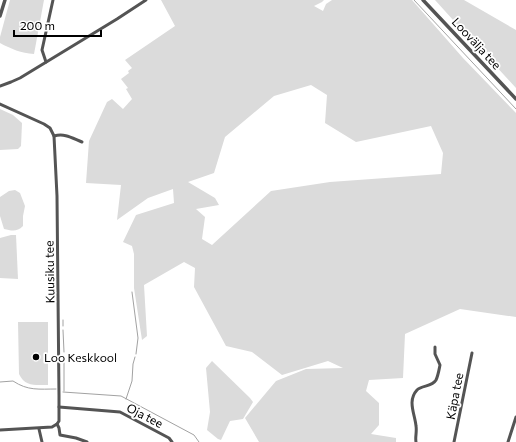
<svg xmlns="http://www.w3.org/2000/svg" width="516" height="442" font-family="Commissioner,sans-serif">
	<style>
		.green { fill: #dbdbdb; fill-rule: evenodd }
		.lines { fill: none; stroke-linecap: round; stroke-linejoin: round }
		.stream { stroke: #a2a2a2; stroke-width: 1 }
		.minor { stroke: #545454; stroke-width: 3 }
		.tertiary { stroke: #545454; stroke-width: 3.5 }
		.poi-dot { fill: #000; stroke: #fff; stroke-width: 1.5 }
		.labels { text-anchor: middle; dominant-baseline: central; stroke-width: 3.5; stroke-linejoin: round; paint-order: stroke }
		.street-label { font-size: 12px; fill: #000; stroke: #fff }
		.poi-label { font-size: 12px; fill: #000; stroke: #fff; text-anchor: start }
	</style>
	<rect width="100%" height="100%" fill="#fff"/>
	<g class="green">
		<path d="M10,0H44L34,54C21,53 11,49 0,43V37Z"/>
		<path d="M161,0H324L322,2L314,6L323,11L326,4L332,0H412L463,58L516,113V317L460,309L405,334L403,378L369,380L366,391L379,403V425L371,434L396,438V442H259L245,418L276,381L306,369L343,368L328,361L282,375L252,352L226,346L194,287L195,268L184,262L144,285L147,336L142,340L134,288V254L132,246L123,242L136,215L174,203L173,189L148,198L117,220L121,185L86,183L89,141L107,102L112,99L123,109L132,99L126,89L128,88L121,79L129,73L128,71L132,68L125,60L175,26ZM311,85L327,95L325,123L356,142L431,126L443,153L441,174L330,182L271,191L212,245L202,239L205,217L196,209L219,205L215,198L188,182L214,173L225,137L274,96Z"/>
		<path d="M435,0H464L516,30V88L493,63L494,57L482,52Z"/>
		<path d="M0,109L13,115L22,123L21,146L18,149L0,150Z"/>
		<path d="M15,190L20,193L25,206L23,216V226C17,232 12,231 4,229L0,216V197L9,191Z"/>
		<path d="M11,235H16L18,279L0,278V238Z"/>
		<path d="M18,322H48V385C36,385 25,387 19,374Z"/>
		<path d="M212,361L250,398L253,402L243,419L230,421L221,440L218,439L207,430L210,412L206,368Z"/>
	</g>
	<g class="lines">
		<g class="stream">
			<path d="M414,0L516,109"/>
			<path d="M132,292L138,338L136,354"/>
			<path d="M63,326V320"/>
			<path d="M63,330L64,352"/>
			<path d="M64,356V391"/>
			<path d="M0,382L13,381C28,391 39,389 56,389"/>
			<path d="M63,392L121,396L194,435L199,442"/>
			<path d="M126,399L132,381L133,364L135,357"/>
		</g>
		<g class="minor">
			<path d="M46,62L42,50L53,0"/>
			<path d="M0,86L11,82L20,78L117,19L146,0"/>
			<path d="M0,104L44,124L50,128L54,136L57,196L59,395V421L57,424L52,427L0,430"/>
			<path d="M54,136C65,133 72,138 82,142"/>
			<path d="M59,407L120,412L169,438L172,442"/>
			<path d="M57,424L59,428L60,435L76,438L87,442"/>
			<path d="M39,429L42,442"/>
			<path d="M416,442C415,437 417,432 416,426C415,414 407,401 417,390C422,385 432,387 436,380C438,376 439,370 440,365L435,354V347"/>
			<path d="M454,442L472,353"/>
			<path d="M508,442L516,417"/>
		</g>
		<g class="tertiary">
			<path d="M423,0L516,99"/>
			<path d="M0,16L5,0"/>
		</g>
	</g>
	<circle class="poi-dot" cx="36" cy="357" r="4"/>
	<g class="labels">
		<g class="street-label">
			<text transform="translate(477 43) rotate(47)">Loovälja tee</text>
			<text transform="translate(49 272) rotate(-91)">Kuusiku tee</text>
			<text transform="translate(454 396) rotate(-79)">Käpa tee</text>
			<text transform="translate(145 415) rotate(27)">Oja tee</text>
		</g>
		<g class="poi-label">
			<text x="44" y="357">Loo Keskkool</text>
		</g>
	</g>
	<path d="M14 30v6h87v-6" fill="none" stroke="#000000" stroke-width="2"/>
	<text x="20" y="30" font-size="12" fill="#000000" stroke="#ffffff" stroke-width="3" paint-order="stroke">200 m</text>
</svg>
